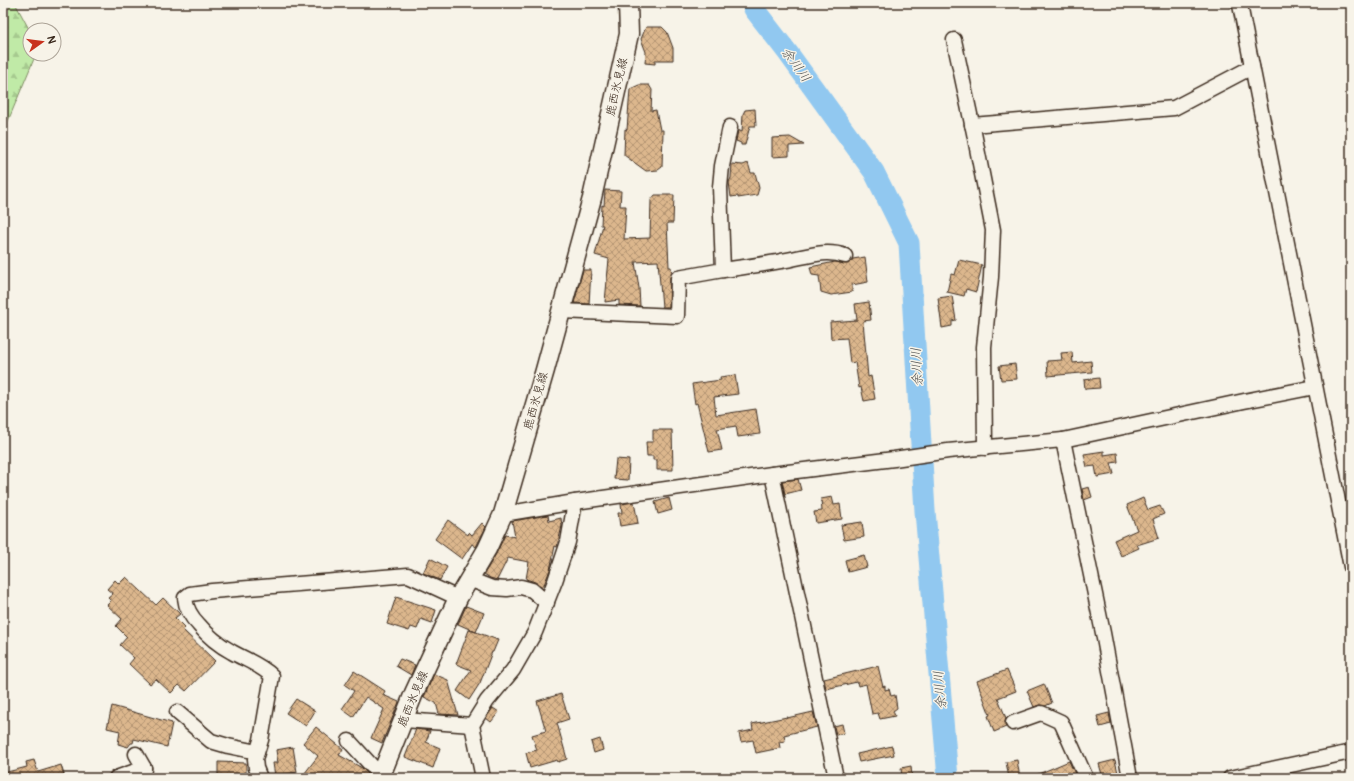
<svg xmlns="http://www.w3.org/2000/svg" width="1354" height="781" font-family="Pangolin,'Klee One',sans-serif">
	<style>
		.forest { fill: url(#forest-firs); stroke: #7e8a62 }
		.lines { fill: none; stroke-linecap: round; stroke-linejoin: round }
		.river { stroke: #91c8f0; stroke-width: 21 }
		.building { fill: url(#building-cross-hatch); stroke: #3b2a1e }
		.minor-casing { stroke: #3b2a1e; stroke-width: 17 }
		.major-casing { stroke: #3b2a1e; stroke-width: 21 }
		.minor { stroke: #f7f3e8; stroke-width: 14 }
		.major { stroke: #f7f3e8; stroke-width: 18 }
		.labels { text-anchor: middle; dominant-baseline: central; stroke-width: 3; stroke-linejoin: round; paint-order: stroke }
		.street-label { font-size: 12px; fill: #3b2a1e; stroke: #f7f3e8 }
		.water-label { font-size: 13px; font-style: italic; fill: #505252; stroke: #f7f3e8 }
	</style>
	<defs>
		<pattern id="forest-firs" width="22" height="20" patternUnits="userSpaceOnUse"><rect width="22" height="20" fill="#c0eaa7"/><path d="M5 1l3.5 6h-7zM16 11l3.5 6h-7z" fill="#a6c98f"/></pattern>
		<pattern id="building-cross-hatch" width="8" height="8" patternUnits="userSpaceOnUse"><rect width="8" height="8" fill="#dcb78d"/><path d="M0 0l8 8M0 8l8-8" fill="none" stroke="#b49573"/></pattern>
	</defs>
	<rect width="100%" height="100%" fill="#f7f3e8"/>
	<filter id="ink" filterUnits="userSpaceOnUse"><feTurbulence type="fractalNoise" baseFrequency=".025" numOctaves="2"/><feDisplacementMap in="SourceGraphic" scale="8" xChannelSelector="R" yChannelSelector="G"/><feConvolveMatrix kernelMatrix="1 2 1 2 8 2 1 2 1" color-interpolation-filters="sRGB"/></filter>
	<g filter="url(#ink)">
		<path class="forest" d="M3,3H15L30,31V54H36L3,133Z"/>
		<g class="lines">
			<path class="river" d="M752,3L754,9L788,53L874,172L909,243L925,511L948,778"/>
		</g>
		<g class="building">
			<path d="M646,27H662L667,32L673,48V60H655V64L645,63L646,52L641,39Z"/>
			<path d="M639,85H649L652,90L651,111L656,110L660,130H663L662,167L658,170L646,171L624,155L625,129L627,130L630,89Z"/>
			<path d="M755,109L756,126H750L745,145H741V143L736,141L738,130L742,132L743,114L745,110Z"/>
			<path d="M790,137L804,145L789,146V156L772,157V138Z"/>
			<path d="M748,163L751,173H755L759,188L757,195L738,198V196L731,197L729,182L731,178L732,164L743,165Z"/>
			<path d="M605,190L621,191L620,206H626L624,239L650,238L651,200L655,195H674L673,223H667L669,267H671L672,273L670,278L669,307H662L658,261L635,262L639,288L640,306L619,305V300L605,302L609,259L595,255L603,225H601L602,205L604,206Z"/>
			<path d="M865,257L868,282L852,285V292L831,295L821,292L819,276L812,275L810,267L835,262L847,264L851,262L853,259Z"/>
			<path d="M959,260L982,265L976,292L966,289L964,296L947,292L951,274L955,275Z"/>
			<path d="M583,270H591L589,304L574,303Z"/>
			<path d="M952,296L956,320L952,321V326L942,328L938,298Z"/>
			<path d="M869,302L871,320L863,321L868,377L871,376L875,399L864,401L861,387L859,388L855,362L850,363L847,338L831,339L830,322L857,320L855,304Z"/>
			<path d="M1072,352L1073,363L1091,361L1092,372L1048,376L1047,361L1062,360L1061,353Z"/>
			<path d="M1015,364L1017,379L1001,380L999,366Z"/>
			<path d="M735,375L738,394L714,397L716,415L756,409L760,434L738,437L736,426L717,429L722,450L709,452L697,403L695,404L692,384L721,380L720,377Z"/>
			<path d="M1099,378L1100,388L1085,389L1084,380Z"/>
			<path d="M653,430H672L673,470H657V460H653V456H647L646,442H653Z"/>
			<path d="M1104,451V455L1117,453L1118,462L1111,463L1114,474L1097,477L1095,466L1087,467L1084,454Z"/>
			<path d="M616,459L629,460L628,480L614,479Z"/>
			<path d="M798,479L801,490L785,494L782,481Z"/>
			<path d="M1089,487L1092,497L1084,500L1082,489Z"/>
			<path d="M832,497L834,505L840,504L842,519L816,523L814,512L822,511L821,499Z"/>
			<path d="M669,498L672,510L658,514L655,502Z"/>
			<path d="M1143,498L1148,510L1160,506L1164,514L1153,519L1159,538L1137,545L1139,548L1121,556L1114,540L1137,530L1127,505Z"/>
			<path d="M634,502L638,523L620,526L618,513H622L621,504Z"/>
			<path d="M548,515L549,521L561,518L562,526L557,547L555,546L550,570L543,587L535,582L526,579L529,562L508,558L497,580L490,578L484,574L496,554L505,535L515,537L512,521Z"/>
			<path d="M448,520L468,535L469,532L472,535L482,523L486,527L476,547L472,544L462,559L435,539Z"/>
			<path d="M862,522L864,537L844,540L841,525Z"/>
			<path d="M864,555L867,567L848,572L845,560Z"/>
			<path d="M430,558L447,567L440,580L423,573Z"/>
			<path d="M126,577L156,605L163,598L180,614L175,618L185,628L183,630L215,661L186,691L179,685L171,693L156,679L150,684L129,664L134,658L120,645L127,637L116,626L122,619L107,605L111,601L108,598L113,594L107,589L115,580L119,584Z"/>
			<path d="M396,597L436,610L432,623L421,619L417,629L411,627L409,631L387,624Z"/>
			<path d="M466,606L484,613L476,632L498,640L493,652H492L480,683L469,700L457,691L471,670L456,664L469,630L476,632L458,624Z"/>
			<path d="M400,659L415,665L411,675L396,666Z"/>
			<path d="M878,666L883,687L885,686V690L889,689L891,696L895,695L897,708L893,711L895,716L880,719L878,713L872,714L866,684L858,686L857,682L826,689L824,679Z"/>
			<path d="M1007,670L1016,691L998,698L1006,718L1005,722L1006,727L994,732L988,716L990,715L977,681Z"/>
			<path d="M354,671L385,691L383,695L399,702L382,743L371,738L384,709L366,697L353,717L342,709L354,691L345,685Z"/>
			<path d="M434,674L448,680L458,715L439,714L436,703L424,697Z"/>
			<path d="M1044,684L1052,703L1045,706L1039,705L1034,707L1027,691Z"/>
			<path d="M561,694L569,719L557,723L567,759L558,762L557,760L530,768L526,753L537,750L532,735L546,731L537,701Z"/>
			<path d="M296,699L315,711L306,726L286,713Z"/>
			<path d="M112,706L172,723L167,747L134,739L133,743H131L128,747L118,744L120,731L107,728Z"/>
			<path d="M493,708L499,712L491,722L486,718Z"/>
			<path d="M813,712L817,727L784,735L785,741L779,742L780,748L756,753L753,740L741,742L739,733L753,730L752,724L787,717V718Z"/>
			<path d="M1109,713L1111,724L1100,727L1097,716Z"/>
			<path d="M842,724L844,733L836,735L834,726Z"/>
			<path d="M316,727L343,749L339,755L362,768L370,776V778H301L318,756L303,743Z"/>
			<path d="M416,729L430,731L426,742L440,748L433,768L405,757Z"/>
			<path d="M600,739L603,750L594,753L591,742Z"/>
			<path d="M892,746L894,755L859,762L857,754Z"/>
			<path d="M293,747L297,772L275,776L273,763H278L276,750Z"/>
			<path d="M34,760L38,772L61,765L65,778H3V773L27,767L26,762Z"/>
			<path d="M1017,760L1020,778H1009L1006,762Z"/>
			<path d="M1115,760L1118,773L1111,775L1112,778H1103L1099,764Z"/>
			<path d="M1069,761L1076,776L1071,778H1029Z"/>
			<path d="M218,762L246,763V778H218Z"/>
			<path d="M911,766L912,778H902L901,768Z"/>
		</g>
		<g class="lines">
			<defs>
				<g id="minor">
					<path d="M1238,3L1240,5L1351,567"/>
					<path d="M954,40L974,133L993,230L991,277L984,347L985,448"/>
					<path d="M972,125L1174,108L1252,67"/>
					<path d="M723,270C743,267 762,265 781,261C803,258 824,248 845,256"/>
					<path d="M561,311L677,316L678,278L723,270L720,187L722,166L730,127"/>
					<path d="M1063,440L1103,633L1130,778"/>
					<path d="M772,474L836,778"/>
					<path d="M503,514L575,502L772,474L894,459L948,451L1063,440L1244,401L1315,387"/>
					<path d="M469,579L492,588L507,589L521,587L532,590L547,603"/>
					<path d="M177,712L211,741L228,746L257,752"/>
					<path d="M404,720L472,725"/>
					<path d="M1013,723L1041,713L1061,722L1086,778"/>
					<path d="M349,741L381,776"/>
					<path d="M136,754L144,768L143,778"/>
					<path d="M116,778L144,768"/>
					<path d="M260,778L256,768L255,759L261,740L272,676C261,665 246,660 232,652C219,645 208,636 199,625C191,617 186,609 185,598L190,594L212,591L408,575L458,598"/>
					<path d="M483,778L472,725L487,701L513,670L535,632L555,581L568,542L575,502"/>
					<path d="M1230,778L1351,752"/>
				</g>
				<path id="major" d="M380,778L414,693L458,598L487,549L503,514L545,370L592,198L629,34L628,3"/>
			</defs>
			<use href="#minor" class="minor-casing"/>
			<use href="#major" class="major-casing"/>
			<use href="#minor" class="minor"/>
			<use href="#major" class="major"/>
		</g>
	</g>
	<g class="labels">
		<g class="street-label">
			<text transform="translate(617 87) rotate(-77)">鹿西氷見線</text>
			<text transform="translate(536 401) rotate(-74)">鹿西氷見線</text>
			<text transform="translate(413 699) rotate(-67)">鹿西氷見線</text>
		</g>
		<g class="water-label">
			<text transform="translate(796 65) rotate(54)">余川川</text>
			<text transform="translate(917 367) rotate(-93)">余川川</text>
			<text transform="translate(940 690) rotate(-95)">余川川</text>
		</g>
	</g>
	<rect width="1354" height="781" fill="none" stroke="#f7f3e8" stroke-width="16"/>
	<rect x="8" y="8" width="1338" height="765" fill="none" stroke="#3b2a1e" stroke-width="1.5" filter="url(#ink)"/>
	<g transform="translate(42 42) rotate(76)"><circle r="19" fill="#f7f3e8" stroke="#aca397"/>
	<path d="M0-3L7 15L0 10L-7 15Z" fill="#c8321e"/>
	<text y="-6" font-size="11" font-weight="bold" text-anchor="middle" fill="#3b2a1e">N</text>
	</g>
</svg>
